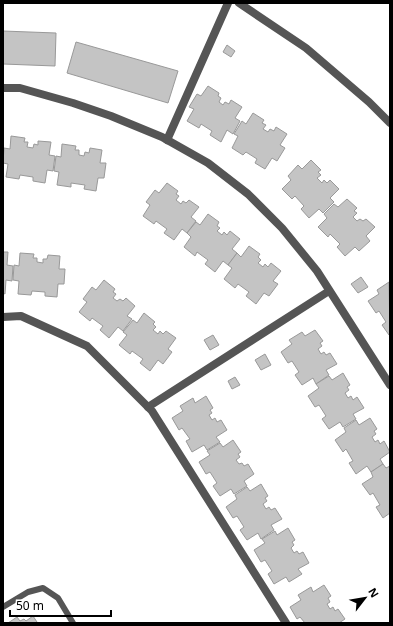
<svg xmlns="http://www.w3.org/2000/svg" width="393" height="626" font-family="'Noto Sans',sans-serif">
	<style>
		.building { fill: #c4c4c4; stroke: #999 }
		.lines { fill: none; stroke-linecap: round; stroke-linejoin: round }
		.lane { stroke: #555; stroke-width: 6 }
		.street { stroke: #555; stroke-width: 8 }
	</style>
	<rect width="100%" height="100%" fill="#fff"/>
	<g class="building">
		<path d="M3,31L56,33L55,66L3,64Z"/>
		<path d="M76,42L178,71L168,103L67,73Z"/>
		<path d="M227,45L235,51L231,57L223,52Z"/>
		<path d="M208,86L219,93L218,96L221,98L219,102L223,105L225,102L229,104L231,100L242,107L235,118L240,121L233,134L227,130L221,142L210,135L212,131L201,124L199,128L187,121L194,109L189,107L197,94L201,96Z"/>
		<path d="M253,113L264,120L262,123L266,125L263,129L268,132L270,129L274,131L276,127L287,134L280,145L285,148L277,161L272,158L265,169L255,163L257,159L246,152L243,155L232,148L238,136L234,134L242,121L246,124Z"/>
		<path d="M11,136L25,138L24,142H28L27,147L33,148L34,144L38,145V141L51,142L49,155L55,156L53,171L47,170L45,183L33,181V177L20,175L19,179L6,177L8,164L3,163L4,148L10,149Z"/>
		<path d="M62,144L76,146L75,150H79V155L84,156L85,152L89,153L90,148L102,150L100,163H106L104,178H98L96,191L84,189L85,185L71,183V187L57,185L59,172L54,171L56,156L61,157Z"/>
		<path d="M311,160L321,170L318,172L321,175L317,178L322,183L324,180L327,183L330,180L339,189L330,198L334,202L323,213L319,209L309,218L301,209L304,206L295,196L292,199L282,189L291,180L288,176L298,165L302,169Z"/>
		<path d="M167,183L178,191L176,194L179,196L176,200L181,204L183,201L186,203L189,200L199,207L191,217L196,221L187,233L182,229L174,240L164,233L167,229L156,221L154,224L143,216L150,205L146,202L155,190L159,193Z"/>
		<path d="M347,199L357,208L354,211L357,213L353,217L357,221L360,219L363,221L366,219L375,227L366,236L370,241L359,251L355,247L345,256L337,247L340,244L330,234L328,237L318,227L327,218L324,214L334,204L338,207Z"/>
		<path d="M208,214L219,222L217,226L220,228L217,231L222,235L224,232L227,235L230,231L240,239L232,249L237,253L228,265L223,261L215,272L205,264L208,260L197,252L195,256L184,247L191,237L187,233L196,222L200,225Z"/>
		<path d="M249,246L260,254L258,257L261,260L258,263L263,267L265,264L268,267L271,263L281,271L273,281L278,284L269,296L264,293L256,304L246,296L249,292L238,284L235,288L224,279L232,268L228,265L237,253L241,257Z"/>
		<path d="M3,252H8L7,265L13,266L12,281L6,280L5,294L3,293Z"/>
		<path d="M20,253L34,254L33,258H37V262L43,263V259H47L48,255L60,256L59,269H65L64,284H58L57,297L45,296V292L32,291L31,295L18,294L19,281L13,280L14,265L19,266Z"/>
		<path d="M361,277L368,287L358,293L351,284Z"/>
		<path d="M104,280L115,289L113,292L116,294L113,298L117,301L120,299L123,301L126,298L135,306L127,316L132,319L123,331L118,327L109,338L100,330L103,326L92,318L90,321L79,312L87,302L83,299L92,287L96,290Z"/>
		<path d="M389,282L390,335H389L382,325L386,322L379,311L376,313L368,301L379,294L377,290Z"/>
		<path d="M144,313L155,322L153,324L156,327L153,330L158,334L160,331L163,334L166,331L176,338L168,349L172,352L163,364L158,360L150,371L140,363L143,359L132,351L130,354L119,345L127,335L123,332L133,320L137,323Z"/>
		<path d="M315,330L323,341L320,343L322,346L318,349L321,354L324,352L326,355L330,353L337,364L326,370L329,375L316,384L313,378L302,385L295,375L299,372L292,361L288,363L281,352L292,344L289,340L302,332L305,336Z"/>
		<path d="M213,335L219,345L210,350L204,340Z"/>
		<path d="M265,354L271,365L261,370L255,360Z"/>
		<path d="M343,373L350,385L347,387L349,390L345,393L348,398L351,396L353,400L357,397L364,408L353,414L356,419L343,427L340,422L329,429L322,419L326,416L319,405L315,407L308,396L319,388L316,384L329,376L332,380Z"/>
		<path d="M235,377L240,385L232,389L228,381Z"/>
		<path d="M206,396L213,408L210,410L212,413L209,415L212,420L215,418L217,422L221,420L227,430L216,437L220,442L207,450L204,445L192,452L186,441L190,439L182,428L179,430L172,418L183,411L180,406L193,398L195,403Z"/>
		<path d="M370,418L377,429L374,431L376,434L372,437L375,442L378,440L380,444L384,441L390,452L380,459L383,464L371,472L367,466L356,474L349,463L353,461L346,449L343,452L335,440L346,432L344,428L356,420L359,425Z"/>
		<path d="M233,440L241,452L238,454L240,457L236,460L239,464L242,463L244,466L248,464L254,474L244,481L247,486L234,494L231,489L220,496L213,486L217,483L210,472L206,474L199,462L210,455L207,451L220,443L223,447Z"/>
		<path d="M383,464L386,468L390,466V513L383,518L376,507L380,505L373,493L370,495L362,484L373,477L371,472Z"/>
		<path d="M261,484L268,496L265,498L267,501L263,504L266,509L269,507L271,510L275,508L282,519L271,525L274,530L261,539L258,533L247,540L240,530L244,527L237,516L233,518L226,507L237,499L235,495L247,487L250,491Z"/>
		<path d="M288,528L295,540L292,542L294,545L291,548L294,553L297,551L299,554L303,552L309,563L298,569L302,574L289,582L286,577L274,584L268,574L272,571L265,560L261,562L254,550L265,543L262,539L275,531L277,535Z"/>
		<path d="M324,585L331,596L328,598L330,602L327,604L330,609L333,607L335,611L338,609L345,619L339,623H305L300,617L297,619L290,607L301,600L298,595L311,587L313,592Z"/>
		<path d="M33,616L37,622L35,623H8L17,617L20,621L24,619L26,621Z"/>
	</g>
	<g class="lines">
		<path class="lane" d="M3,607L28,592L43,588L58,598L73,623"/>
		<g class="street">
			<path d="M239,3L306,48L369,102L390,123"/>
			<path d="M3,88H20L73,103L111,116L162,137L208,163L248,194L282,228L317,271L390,385"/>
			<path d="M167,140L228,3"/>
			<path d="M3,317L21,316L87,346L152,411L286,623"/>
			<path d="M148,407L329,291"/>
		</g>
	</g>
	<rect width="393" height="626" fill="none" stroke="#000000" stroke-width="8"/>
	<g transform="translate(365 598) rotate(59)" stroke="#ffffff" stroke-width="3" paint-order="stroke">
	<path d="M0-3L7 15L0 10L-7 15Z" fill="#000000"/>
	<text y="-6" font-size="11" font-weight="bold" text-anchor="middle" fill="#000000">N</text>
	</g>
	<path d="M10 610v6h101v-6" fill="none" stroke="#000000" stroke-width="2"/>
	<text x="16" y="610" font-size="12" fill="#000000" stroke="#ffffff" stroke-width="3" paint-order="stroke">50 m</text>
</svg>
